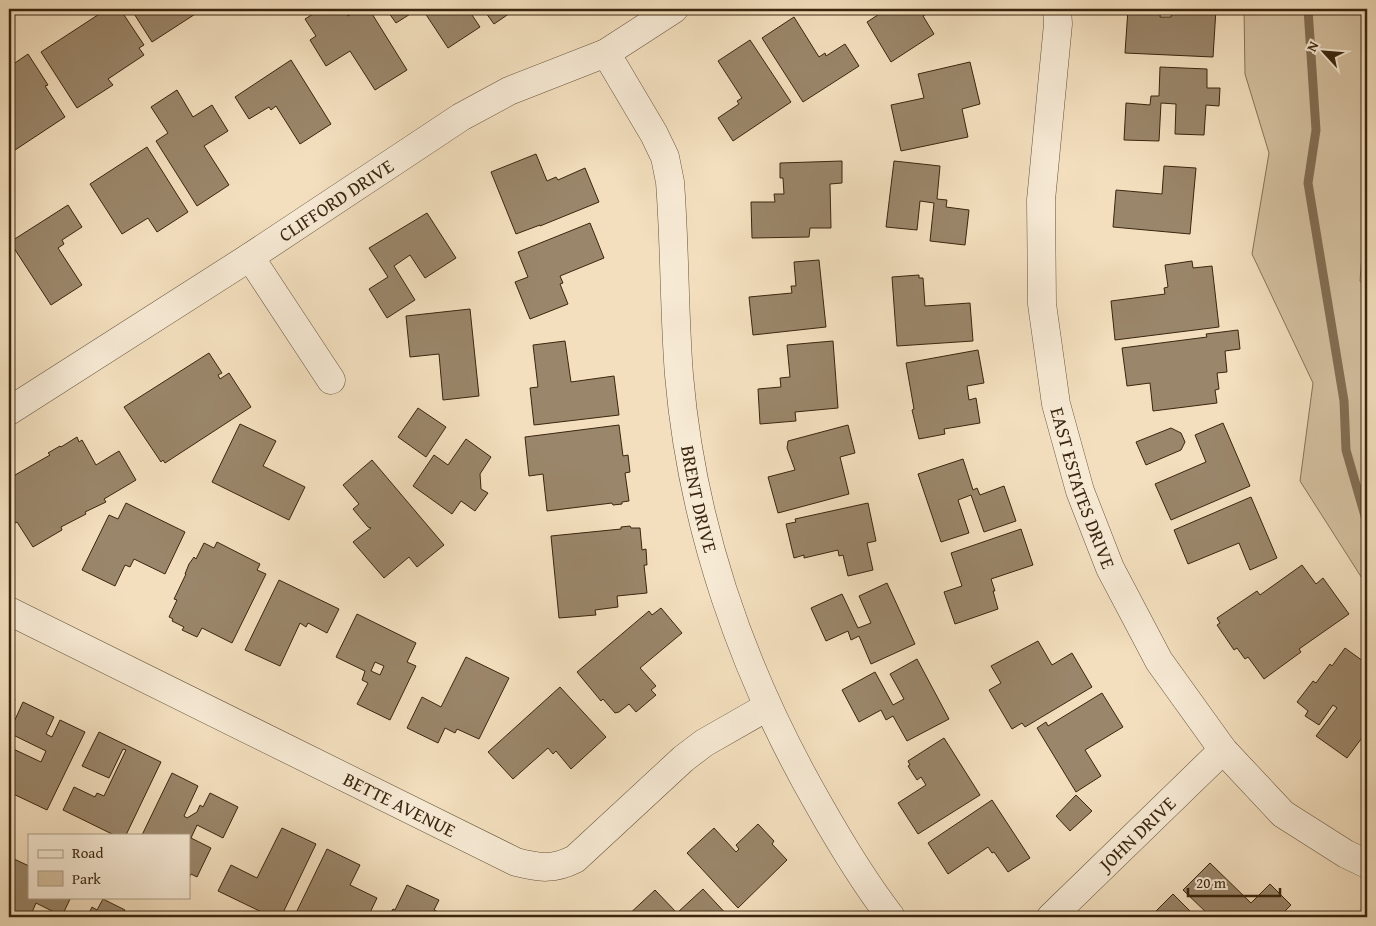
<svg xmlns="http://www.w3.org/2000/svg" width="1376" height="926" font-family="'Gentium Book Plus',serif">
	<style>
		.green { fill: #d4c0a0; stroke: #877357 }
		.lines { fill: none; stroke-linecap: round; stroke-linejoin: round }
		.stream { stroke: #836f54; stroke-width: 9 }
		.building { fill: #9a866a; stroke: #3a260e; fill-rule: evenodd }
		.minor-casing { stroke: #68543a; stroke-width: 29 }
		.minor { stroke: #f7ead5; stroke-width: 28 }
		.labels { text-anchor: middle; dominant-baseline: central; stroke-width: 4; stroke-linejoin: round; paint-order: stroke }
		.street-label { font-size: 19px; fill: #3a260e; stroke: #f7ead5 }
	</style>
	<rect width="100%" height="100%" fill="#f3dfbe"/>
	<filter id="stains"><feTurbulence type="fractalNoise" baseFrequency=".004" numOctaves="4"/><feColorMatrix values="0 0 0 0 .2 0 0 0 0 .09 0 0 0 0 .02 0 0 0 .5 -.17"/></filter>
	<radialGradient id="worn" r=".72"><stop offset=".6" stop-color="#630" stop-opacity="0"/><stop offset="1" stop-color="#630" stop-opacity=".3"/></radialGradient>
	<path class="green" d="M1244,9H1367V186L1360,281L1367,290V586L1300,481L1313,383L1252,254L1269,153L1245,74Z"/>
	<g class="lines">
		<path class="stream" d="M1308,9L1316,130L1308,183L1344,401L1346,450L1367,523"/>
	</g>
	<g class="building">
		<path d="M107,9H120L144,45L139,48L144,55L108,79L113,85L77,108L41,52Z"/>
		<path d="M131,9H203L152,42Z"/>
		<path d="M321,9H343L348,16L360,9H369L407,70L375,90L350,51L326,66L310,40L316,36L305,19Z"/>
		<path d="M386,9H468L480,27L448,48L423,10L417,14L415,11L396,23Z"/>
		<path d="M483,9H516L494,24Z"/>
		<path d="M887,9H935L923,16L934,34L891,62L867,22Z"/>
		<path d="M1128,9H1161L1160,17H1171L1172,11H1176L1177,9H1216L1213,57L1125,53Z"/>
		<path d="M794,17L819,57L825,53L826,56L845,44L859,66L803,102L762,38Z"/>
		<path d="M750,40L791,102L733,141L718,118L739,104L737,101L742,98L718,61Z"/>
		<path d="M28,54L48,85L45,86L65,117L9,154V67Z"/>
		<path d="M291,60L331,124L300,144L276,106L271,110L269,107L249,119L235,97Z"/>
		<path d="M970,62L980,104L962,109L968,137L901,151L891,105L924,98L918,74Z"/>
		<path d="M1160,67L1207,69V88H1220L1219,106L1206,105L1204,135L1175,134L1176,104L1161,103L1159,141L1124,140L1126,103L1150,105L1151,96H1159Z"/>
		<path d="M177,90L193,117L212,105L228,131L204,146L229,185L197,206L156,141L168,133L151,107Z"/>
		<path d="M147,147L188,212L157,232L148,218L122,234L90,184Z"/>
		<path d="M536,154L547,181L556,177L558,180L585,168L599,202L540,226V225L516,234L491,172Z"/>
		<path d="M842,161V183L830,184L831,228H810L809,237L752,238L751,202H775L774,194H784L783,178H780V163Z"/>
		<path d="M894,161L940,166L937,199L947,200L946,207L969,210L965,245L930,241L934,203L920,201L917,230L886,227Z"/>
		<path d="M1164,166L1196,168L1190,234L1113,227L1116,190L1162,194Z"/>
		<path d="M68,205L82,227L62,240L64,244L58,248L82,285L51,305L10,242Z"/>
		<path d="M427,213L456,258L425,278L410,255L394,266L415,300L387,318L369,289L388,277L369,248Z"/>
		<path d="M590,223L604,258L560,276L563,283L560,284L568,304L530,319L515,282L528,277L518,252Z"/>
		<path d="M819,260L826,327L753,335L749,297L792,293L791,286H796L794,262Z"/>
		<path d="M1192,261L1193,268L1212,266L1219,327L1115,340L1111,301L1165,294L1164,288L1168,287L1165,265Z"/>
		<path d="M919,275V278H923L925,306L970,303L973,341L897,346L892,277Z"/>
		<path d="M470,309L479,396L443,400L439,354L410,357L406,316Z"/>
		<path d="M1238,330L1240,349L1225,351L1227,372L1217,373L1219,389L1215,390L1217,403L1153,411L1150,383L1127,386L1122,348L1207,337L1206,334Z"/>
		<path d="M565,341L571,382L614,376L619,415L534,425L530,388L538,387L533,345Z"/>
		<path d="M833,341L838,408L795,412L796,421L760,424L758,389L781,387L780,378L790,377L787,345Z"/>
		<path d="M978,350L984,383L967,386L969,400L976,398L980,423L944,429L945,434L919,439L912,410L914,409L906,363Z"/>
		<path d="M209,353L222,373L218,375L220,379L229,373L251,407L165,463L163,460L161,462L124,407Z"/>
		<path d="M418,408L446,427L426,457L398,437Z"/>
		<path d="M1223,423L1250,486L1171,520L1155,484L1206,462L1195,435Z"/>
		<path d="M240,424L276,441L263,466L305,487L289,520L212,482Z"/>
		<path d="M619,425L623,456L628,455L630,472L625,473L629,501L622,502V504L613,505L612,503L547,511L543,474L529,476L525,437Z"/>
		<path d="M848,425L855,453L840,457L849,494L778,513L768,477L795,470L787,448L788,441Z"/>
		<path d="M1171,428L1181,433L1185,442L1181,450L1146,465L1136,442Z"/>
		<path d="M77,437L79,442L82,440L96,465L119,451L136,480L104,499L106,502L85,512L86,514L61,527L62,530L33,547L17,522L13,524L9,516V476L14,473L15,475L50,455L48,453L60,446L61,447Z"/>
		<path d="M466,439L491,457L480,474L481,489L488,493L475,511L461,501L452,514L413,486L434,455L448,465Z"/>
		<path d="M963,459L973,490L977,488L980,495L1004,486L1016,521L984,532L971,495L958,500L969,533L941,542L918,474Z"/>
		<path d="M372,460L444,545L417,567L409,557L384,578L353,542L371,528L368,527L353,509L359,504L343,485Z"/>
		<path d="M1251,497L1277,558L1250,570L1239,543L1188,564L1174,530Z"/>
		<path d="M126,503L185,532L165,574L134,559L130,567L125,565L115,586L82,570L109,515L118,519Z"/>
		<path d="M868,503L876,541L867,543L873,570L848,576L843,555L839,556L838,550L804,558V555L794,558L786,524L796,522L795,519Z"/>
		<path d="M630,526L631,528H640L642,550L646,549L647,565H644L647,593L617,596L618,607L595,610L596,615L559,618L551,536L621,529V527Z"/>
		<path d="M1021,529L1033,565L991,579L995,591H993L998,609L955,624L944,592L962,586L951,553Z"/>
		<path d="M217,542L260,564L257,570L266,574L232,643L202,628L197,637L182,630L184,627L172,621L173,619L169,617L177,600L174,599L186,574H185L189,564L194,557L196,559L204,543L214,548Z"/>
		<path d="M1302,565L1316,584L1323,578L1349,614L1299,649L1301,652L1264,679L1248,657L1245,659L1237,648L1234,650L1217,625L1220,623L1217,618L1257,591L1260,595Z"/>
		<path d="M279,580L339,609L327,633L308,623L306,627L300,623L280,666L245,650Z"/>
		<path d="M887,583L915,644L871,664L859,636L851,640L848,631L826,641L811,608L842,594L858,628L871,623L859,596Z"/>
		<path d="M661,608L682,633L640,668L656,686L651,690L656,695L636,712L629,704L619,712L615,713L603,699L601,701L577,672L649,611L652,615Z"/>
		<path d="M357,614L416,643L407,662L416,666L390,720L357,704L368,683L362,680L365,671L336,657ZM375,662L384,666L380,675L371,671Z"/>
		<path d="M1038,641L1052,665L1072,653L1092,687L1025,727L1022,723L1012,729L989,690L1001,683L991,666Z"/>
		<path d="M1345,648L1367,664V731L1347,758L1316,736L1337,708L1333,705L1319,725L1305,716L1308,711L1297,702L1313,681L1316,683L1330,664L1332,666Z"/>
		<path d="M466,657L509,678L479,739L457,729L455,733L445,728L438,743L407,728L422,697L441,707Z"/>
		<path d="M917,659L949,719L907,741L893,716L886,720L881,710L859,722L842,690L875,672L893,705L904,699L890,674Z"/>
		<path d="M560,687L606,737L571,769L556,751L553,754L548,748L513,779L488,752Z"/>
		<path d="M1102,693L1123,727L1085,750L1101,776L1076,792L1037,728L1046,722L1048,726Z"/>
		<path d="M9,696L15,699L9,711Z"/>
		<path d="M23,702L54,717L46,734L52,737L60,720L85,732L47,810L9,792V747L41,762L46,751L9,733Z"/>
		<path d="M99,732L161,762L126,835H114L63,810L74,787L95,797L97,793L104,796L126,750L123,749L109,778L82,766Z"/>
		<path d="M944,738L980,795L918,834L898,803L926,785L921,777L917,780L908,766L910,765L908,761Z"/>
		<path d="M172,773L198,786L184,816L187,818L197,812L200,805L203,807L210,793L238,807L223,838L197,825L191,838L211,848L197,877L191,874L189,878V835H142Z"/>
		<path d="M1076,795L1092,811L1070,831L1056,816Z"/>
		<path d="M992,800L1030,858L1008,872L994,852L992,853L988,847L948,874L928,843Z"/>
		<path d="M758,824L774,841L772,844L787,860L738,908L687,853L714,828L736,852L739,849L736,845Z"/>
		<path d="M282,828L316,844L281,917H272L218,891L231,865L257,878Z"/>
		<path d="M327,849L360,865L350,885L377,898L368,917H294Z"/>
		<path d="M14,859L29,866V897H71L62,916L36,903L30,917H9V871Z"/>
		<path d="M1210,863L1251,903L1270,884L1291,905L1279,917H1211L1183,890Z"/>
		<path d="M407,885L439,900L434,910L443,914L442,917H388L393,909L395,910Z"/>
		<path d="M703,889L729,917H626L655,890L677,913Z"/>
		<path d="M1173,894L1196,917H1150Z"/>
		<path d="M103,899L125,910L121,917H87L92,907L97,910Z"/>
	</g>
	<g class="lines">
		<defs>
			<g id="minor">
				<path id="s1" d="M1057,9L1058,24L1041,200L1042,304L1056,404L1080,491L1110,568L1159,661L1223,750L1283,814L1346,854L1367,864"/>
				<path id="s2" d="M606,53L654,134L665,157L670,182C675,246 674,311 679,375C692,527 743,673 819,805C841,844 864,882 891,917"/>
				<path d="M250,257L331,380"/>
				<path id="s3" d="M9,411L250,257L461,117L509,91L606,53L674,9"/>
				<path id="s4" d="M9,611L516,862C540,868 553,870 575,859L683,759L704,743L767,707"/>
				<path id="s5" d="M1051,917L1223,750"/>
			</g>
		</defs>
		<use href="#minor" class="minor-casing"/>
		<use href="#minor" class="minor"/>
	</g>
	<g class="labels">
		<g class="street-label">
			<text stroke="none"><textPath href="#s3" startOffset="389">CLIFFORD DRIVE</textPath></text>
			<text stroke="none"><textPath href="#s1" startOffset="485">EAST ESTATES DRIVE</textPath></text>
			<text stroke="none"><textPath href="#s2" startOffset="464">BRENT DRIVE</textPath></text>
			<text stroke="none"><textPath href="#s4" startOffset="436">BETTE AVENUE</textPath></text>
			<text stroke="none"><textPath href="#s5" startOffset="120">JOHN DRIVE</textPath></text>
		</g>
	</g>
	<rect width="1376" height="926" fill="none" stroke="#f3dfbe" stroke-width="30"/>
	<rect x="10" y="10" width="1356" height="906" fill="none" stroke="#3a260e" stroke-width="2.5"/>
	<rect x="15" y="15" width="1346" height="896" fill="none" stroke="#3a260e"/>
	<rect x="28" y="834" width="162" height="65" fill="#f7ead5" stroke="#ab9c85"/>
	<rect x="38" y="850" width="25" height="8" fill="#f7ead5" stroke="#ab9c85"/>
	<text x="72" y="858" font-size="15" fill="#3a260e">Road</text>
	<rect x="38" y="871" width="25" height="15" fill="#d4c0a0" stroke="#ab9c85"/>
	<text x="72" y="884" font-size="15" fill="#3a260e">Park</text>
	<g transform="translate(1324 52) rotate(296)" stroke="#f7ead5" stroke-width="4" paint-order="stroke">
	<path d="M0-4L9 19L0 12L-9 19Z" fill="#3a260e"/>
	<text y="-8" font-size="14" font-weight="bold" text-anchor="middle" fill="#3a260e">N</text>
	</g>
	<path d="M1188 888v8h92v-8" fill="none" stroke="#3a260e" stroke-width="2.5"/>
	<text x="1196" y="888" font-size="15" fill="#3a260e" stroke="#f7ead5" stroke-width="4" paint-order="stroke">20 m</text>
	<rect width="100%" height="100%" filter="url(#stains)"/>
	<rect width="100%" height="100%" fill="url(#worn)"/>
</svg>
